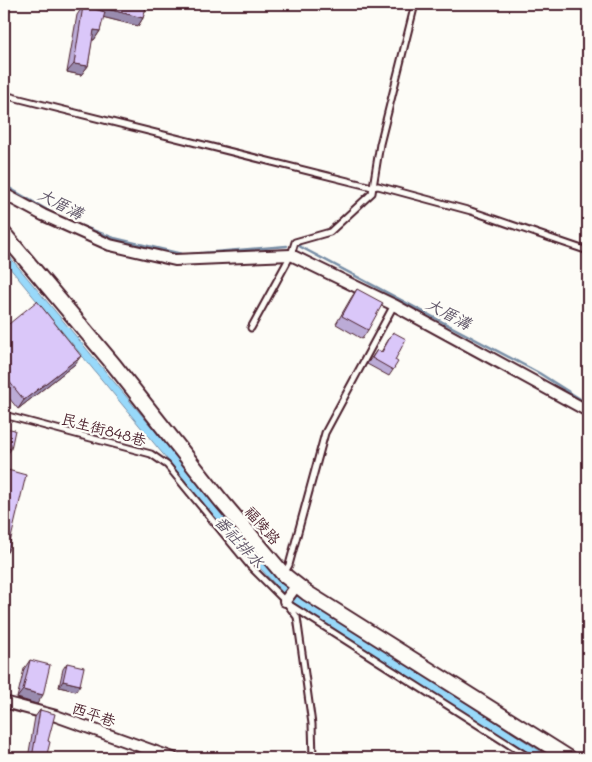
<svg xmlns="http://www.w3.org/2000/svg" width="592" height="762" font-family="Mali,'LXGW WenKai TC',sans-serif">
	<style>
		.water { fill: #98d9fa; stroke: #798fa7 }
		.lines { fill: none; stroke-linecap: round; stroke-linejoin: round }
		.stream { stroke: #798fa7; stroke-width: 2.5 }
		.lane-casing { stroke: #4a1f2b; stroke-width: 9 }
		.street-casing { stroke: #4a1f2b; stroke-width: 14 }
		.secondary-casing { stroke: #4a1f2b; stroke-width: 18 }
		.lane { stroke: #fdfcf7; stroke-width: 5 }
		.street { stroke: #fdfcf7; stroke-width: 10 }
		.secondary { stroke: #fdfcf7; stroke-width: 14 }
		.wall { fill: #bbabd6; stroke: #4a1f2b }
		.shaded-wall { fill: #998bae; stroke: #4a1f2b }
		.building { fill: #dac7f9; stroke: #4a1f2b }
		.labels { text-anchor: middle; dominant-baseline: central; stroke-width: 4.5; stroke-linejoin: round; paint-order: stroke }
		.street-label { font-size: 15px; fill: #4a1f2b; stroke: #fdfcf7 }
		.water-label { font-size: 16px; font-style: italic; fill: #615769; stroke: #fdfcf7 }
	</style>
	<rect width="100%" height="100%" fill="#fdfcf7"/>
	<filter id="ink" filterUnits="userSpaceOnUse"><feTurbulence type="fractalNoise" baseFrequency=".02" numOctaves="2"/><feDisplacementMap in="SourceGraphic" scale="10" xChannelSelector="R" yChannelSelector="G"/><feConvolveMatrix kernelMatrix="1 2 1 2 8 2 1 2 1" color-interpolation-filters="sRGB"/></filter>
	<g filter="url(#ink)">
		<g class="water">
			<path d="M4,250L241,534L288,587L284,594L232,538L4,261Z"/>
			<path d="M298,593L551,758H535L358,648L291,601Z"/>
		</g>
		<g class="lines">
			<g class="stream">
				<path d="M4,185L61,218"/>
				<path d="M73,223L114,238L186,255"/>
				<path d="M297,245L539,373L588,404"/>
				<path d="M191,254L287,246"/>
			</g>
			<defs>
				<g id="lane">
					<path d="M4,95L372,187L378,186L471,211L588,251"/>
					<path d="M251,328L291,255L295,242L330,232L372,193L380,144L415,4"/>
					<path d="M4,415L151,454L167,465L250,566L285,601L297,617L312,724L313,758"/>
					<path d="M284,574L289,565L325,433L394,305"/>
					<path d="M290,605L530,758"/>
				</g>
				<g id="street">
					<path d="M4,194L43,215L110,245L175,260L291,255L394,305L588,411"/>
					<path d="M285,601L297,585"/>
					<path d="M4,702L56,716L173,758"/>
				</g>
				<path id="secondary" d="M4,234L114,365L219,498L284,575L307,593L569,758"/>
			</defs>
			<use href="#lane" class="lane-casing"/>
			<use href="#street" class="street-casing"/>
			<use href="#secondary" class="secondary-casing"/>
			<use href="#lane" class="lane"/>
			<use href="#street" class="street"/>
			<use href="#secondary" class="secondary"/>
		</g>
		<g class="wall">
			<path d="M102,4H147L143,18L138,26L103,17L100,31L94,40H92L88,66L81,75L67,72L77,15L83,6L100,11Z"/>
			<path d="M357,289L368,330L362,339L336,324L351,298Z"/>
			<path d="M4,328L75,364L18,409L4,392Z"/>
			<path d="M393,332L395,360L393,370L389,376L367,364L377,350L381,352Z"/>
			<path d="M30,660L37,704L17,698L24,669Z"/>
			<path d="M67,663L76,691L59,687L63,669Z"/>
			<path d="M40,710L48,741L46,758H28L35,717Z"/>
		</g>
		<g class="shaded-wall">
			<path d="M104,8L143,18L138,26L98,16Z"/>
			<path d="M94,30L100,31L94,40L88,38Z"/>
			<path d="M74,64L88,66L81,75L67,72Z"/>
			<path d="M81,356L75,364L18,409L24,400Z"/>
			<path d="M4,447L11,449L7,455L4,454Z"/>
			<path d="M4,550L8,551L4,556Z"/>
			<path d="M63,681L80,685L76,691L59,687Z"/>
			<path d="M23,690L43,695L37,704L17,698Z"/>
		</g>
		<g class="building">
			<path d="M105,4H147L143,18L104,8Z"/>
			<path d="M83,6L105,12L100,31L94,30L88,66L74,64Z"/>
			<path d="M357,289L383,303L368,330L342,316Z"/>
			<path d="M37,301L81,356L24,400L4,375V328Z"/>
			<path d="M393,332L406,339L395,360L398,362L393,370L372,358L377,350L382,352Z"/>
			<path d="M5,428L15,430L11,449L4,447V435Z"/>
			<path d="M4,469L26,475L8,551L4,550Z"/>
			<path d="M30,660L50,665L43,695L23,690Z"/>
			<path d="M67,663L84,667L80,685L63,681Z"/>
			<path d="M40,710L55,714L48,741L50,742L46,758H32Z"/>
			<path d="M98,754L114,758H97Z"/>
		</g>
	</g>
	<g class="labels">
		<g class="street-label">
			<text transform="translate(104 429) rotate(15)">民生街848巷</text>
			<text transform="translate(263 525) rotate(49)">福陵路</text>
			<text transform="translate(94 714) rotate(19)">西平巷</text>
		</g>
		<g class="water-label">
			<text transform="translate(61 203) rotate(27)">大厝溝</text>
			<text transform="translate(449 313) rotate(28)">大厝溝</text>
			<text transform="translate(240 541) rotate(47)">番社排水</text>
		</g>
	</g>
	<rect width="592" height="762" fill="none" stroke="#fdfcf7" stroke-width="20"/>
	<rect x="10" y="10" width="572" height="742" fill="none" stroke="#4a1f2b" stroke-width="2" filter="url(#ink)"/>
</svg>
